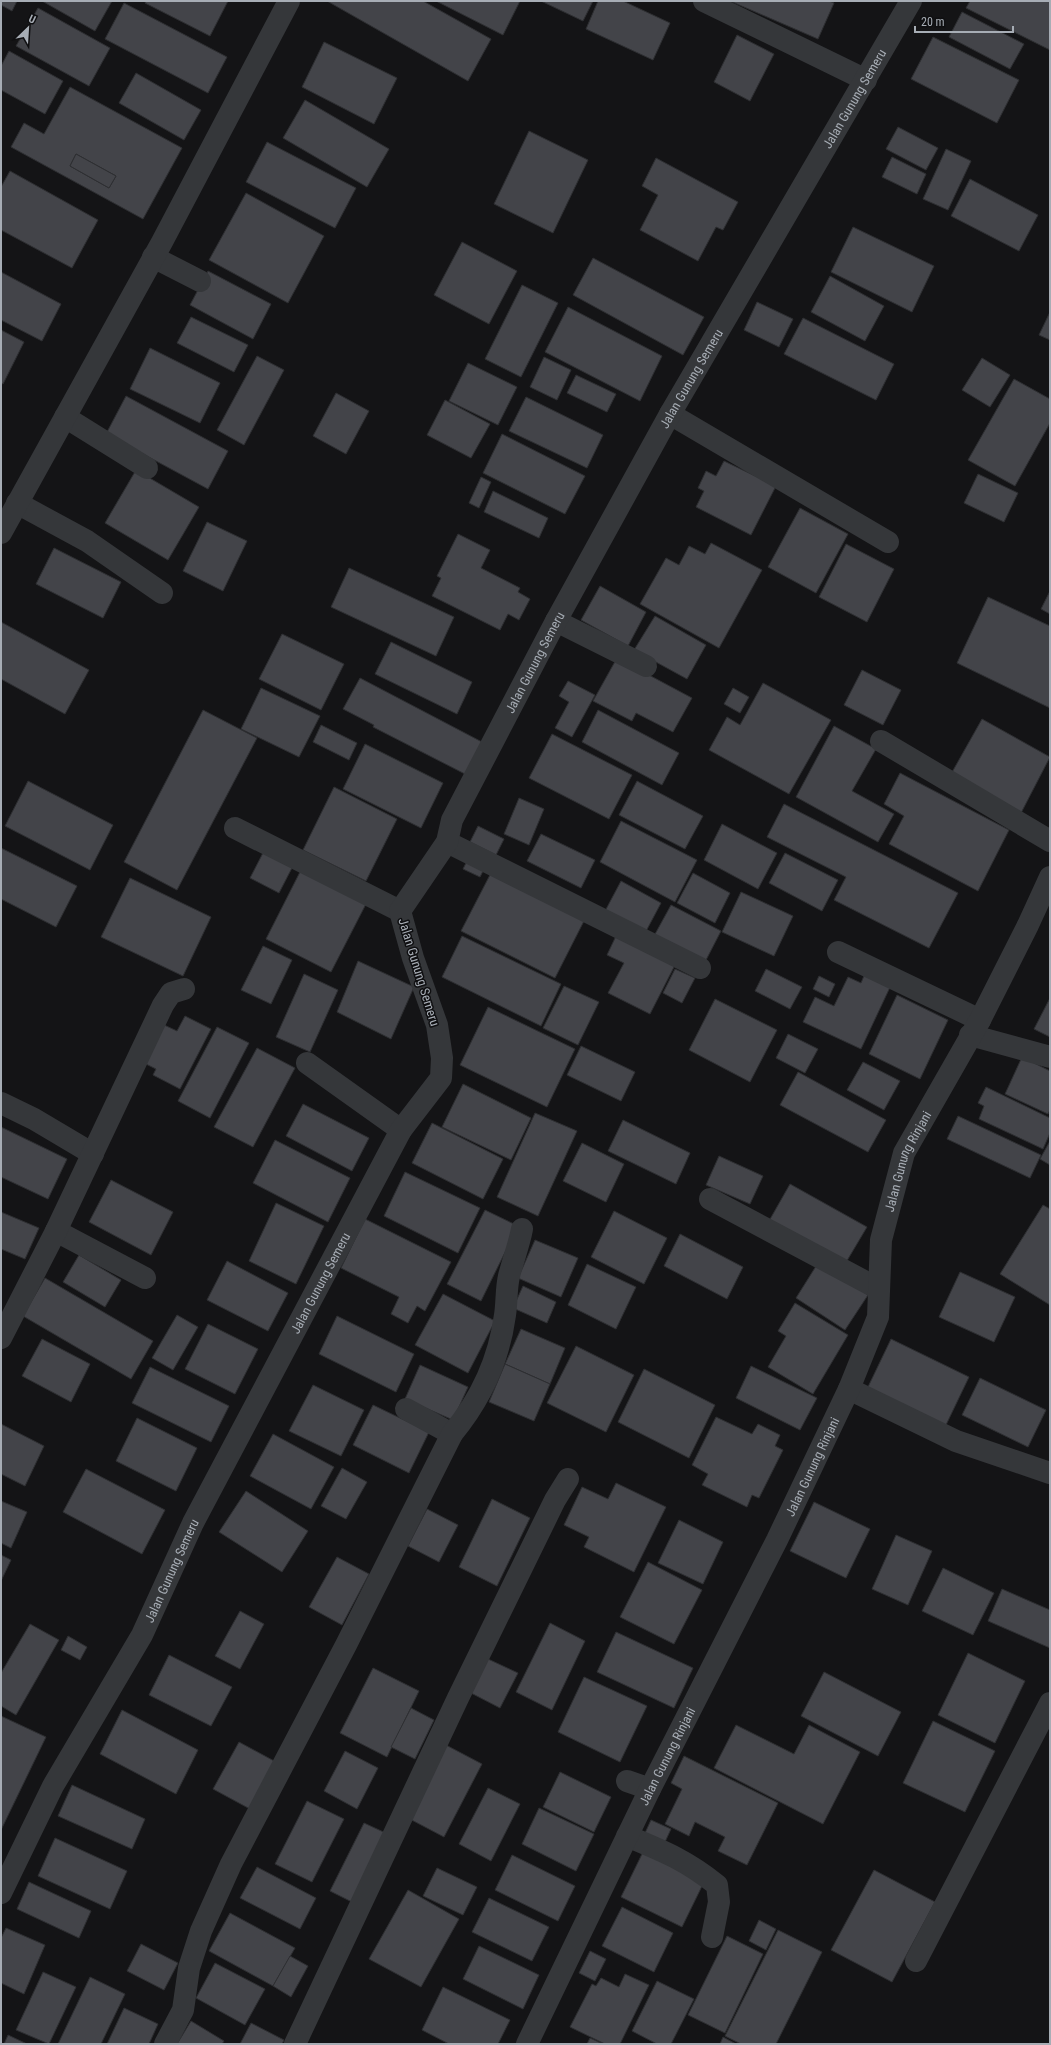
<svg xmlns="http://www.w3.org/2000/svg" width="1051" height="2045" font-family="'Roboto Condensed',sans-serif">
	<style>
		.building { fill: #434449; stroke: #2e2f32; fill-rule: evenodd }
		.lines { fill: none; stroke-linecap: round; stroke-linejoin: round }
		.minor { stroke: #35373a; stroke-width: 22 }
		.labels { text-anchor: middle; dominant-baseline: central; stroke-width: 3; stroke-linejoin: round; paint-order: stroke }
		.street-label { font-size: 13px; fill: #a7adb5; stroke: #0f0f11 }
	</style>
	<rect width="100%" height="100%" fill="#141416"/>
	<g class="building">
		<path d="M1,1H17L12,11L1,5Z"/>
		<path d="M42,1H112L95,31Z"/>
		<path d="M146,1H228L210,36L145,3Z"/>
		<path d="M327,1H423L491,39L468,81Z"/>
		<path d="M436,1H520L503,35Z"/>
		<path d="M541,1H593L583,21Z"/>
		<path d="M598,1H623L670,23L653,60L586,29Z"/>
		<path d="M730,1H829L834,3L818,39Z"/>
		<path d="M970,1H1050V50L966,8Z"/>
		<path d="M124,3L227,57L208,93L105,39Z"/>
		<path d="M38,8L110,48L89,86L16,46Z"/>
		<path d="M962,12L1024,44L1010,69L949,37Z"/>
		<path d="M737,35L774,54L750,101L714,82Z"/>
		<path d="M933,37L1019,80L997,123L911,79Z"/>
		<path d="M324,42L397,78L374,124L302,87Z"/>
		<path d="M9,51L63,81L45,114L1,90V66Z"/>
		<path d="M136,73L201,110L184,140L119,103Z"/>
		<path d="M70,87L182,148L143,219L11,147L24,123L44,134ZM76,154L116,176L109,188L70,166Z"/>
		<path d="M305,100L389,149L367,187L283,138Z"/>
		<path d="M898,127L938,148L926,170L886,149Z"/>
		<path d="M529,131L588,160L553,233L494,204Z"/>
		<path d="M267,142L356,188L335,228L246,182Z"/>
		<path d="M946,149L971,161L948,210L923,199Z"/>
		<path d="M76,154L116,176L109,188L70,166Z"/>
		<path d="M892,157L926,174L917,194L882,177Z"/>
		<path d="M656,158L738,202L723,230L716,227L698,261L640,230L658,195L642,186Z"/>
		<path d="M10,171L98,220L72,268L1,230V187Z"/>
		<path d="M970,179L1038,215L1019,251L951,216Z"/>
		<path d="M246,193L324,236L288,303L209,260Z"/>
		<path d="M853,227L934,266L912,312L831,272Z"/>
		<path d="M462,242L517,271L489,324L434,295Z"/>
		<path d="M593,258L704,317L683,355L573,295Z"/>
		<path d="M208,271L271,304L253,339L190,305Z"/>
		<path d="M1,272L61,304L42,341L1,320Z"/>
		<path d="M830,276L884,306L865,341L811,312Z"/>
		<path d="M522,285L558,303L521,377L485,359Z"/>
		<path d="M757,302L793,319L779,347L744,330Z"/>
		<path d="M568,307L662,356L640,401L545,352Z"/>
		<path d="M1050,312V340L1039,335Z"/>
		<path d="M191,317L248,345L234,372L177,343Z"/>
		<path d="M803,318L894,364L876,400L784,354Z"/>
		<path d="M1,330L24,342L3,384L1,383Z"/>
		<path d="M150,348L220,383L200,423L130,389Z"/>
		<path d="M257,356L284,370L244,445L217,430Z"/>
		<path d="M544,357L571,370L557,400L530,387Z"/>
		<path d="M982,358L1010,375L990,407L962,390Z"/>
		<path d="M468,363L517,387L498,425L449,401Z"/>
		<path d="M576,375L616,394L607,412L567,393Z"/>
		<path d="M1014,379L1050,399V423L1015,486L968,460Z"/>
		<path d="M336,393L369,411L346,454L313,436Z"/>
		<path d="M126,396L228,451L208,489L106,434Z"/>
		<path d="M526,397L603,435L587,468L509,431Z"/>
		<path d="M445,400L490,424L471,458L427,435Z"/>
		<path d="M502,434L585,476L565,514L483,473Z"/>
		<path d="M724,461L776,486L751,535L696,507L704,491L698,488L706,471L716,476Z"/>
		<path d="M136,470L199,507L168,560L105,523Z"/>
		<path d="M978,474L1018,493L1004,522L964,503Z"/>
		<path d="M481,477L491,482L479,508L469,503Z"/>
		<path d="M493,491L548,518L539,538L484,512Z"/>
		<path d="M800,508L848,534L816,593L768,567Z"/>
		<path d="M207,522L247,541L223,591L183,571Z"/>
		<path d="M458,534L490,550L481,568L520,588L518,592L530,599L519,620L508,614L500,630L432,596L441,578L437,576Z"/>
		<path d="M711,543L762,570L719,648L640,604L666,558L679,565L689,546L705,554Z"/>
		<path d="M846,544L894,569L867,622L819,597Z"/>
		<path d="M54,548L121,582L103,618L36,584Z"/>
		<path d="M349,568L454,617L436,656L331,607Z"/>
		<path d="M600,586L646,612L628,646L581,620Z"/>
		<path d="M1050,591V614L1041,609Z"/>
		<path d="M988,597L1050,626V708L957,663Z"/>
		<path d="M655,616L706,645L687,679L634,650Z"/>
		<path d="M1,622L89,670L65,714L1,679Z"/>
		<path d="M282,634L344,664L321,710L259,679Z"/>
		<path d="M391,642L472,682L457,714L375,674Z"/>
		<path d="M617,658L692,698L673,732L636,713L632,721L593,701Z"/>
		<path d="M862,670L901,690L883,725L844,705Z"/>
		<path d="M360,678L482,742L465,774L373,727L374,725L343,709Z"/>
		<path d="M568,681L595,695L572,737L555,728L569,702L559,696Z"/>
		<path d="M763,683L831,720L789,794L709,750L727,717L740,725Z"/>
		<path d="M261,688L320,716L299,757L241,729Z"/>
		<path d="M733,688L749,697L740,713L724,704Z"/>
		<path d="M203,710L257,738L177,890L124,862Z"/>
		<path d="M598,710L679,753L662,785L582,742Z"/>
		<path d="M982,719L1050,757L1021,813L951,774Z"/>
		<path d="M321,725L357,743L349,760L313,742Z"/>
		<path d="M834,726L876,749L852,791L894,814L878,842L796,797Z"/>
		<path d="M552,734L632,775L609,819L529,778Z"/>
		<path d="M365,744L443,783L421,828L343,789Z"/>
		<path d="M900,773L1009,830L978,891L889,844L904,816L884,804Z"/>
		<path d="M28,781L113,825L90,870L5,826Z"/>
		<path d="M637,781L703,816L685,849L619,815Z"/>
		<path d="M334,787L397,819L366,881L303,850Z"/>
		<path d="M519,798L544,809L529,845L504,834Z"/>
		<path d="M784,804L958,893L929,948L834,900L846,877L767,837Z"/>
		<path d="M621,821L697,860L675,902L600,862Z"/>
		<path d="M722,824L777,853L758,889L704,860Z"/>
		<path d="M478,826L504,839L496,855L470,842Z"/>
		<path d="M541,834L595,860L581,888L527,861Z"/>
		<path d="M1,848L77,886L56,927L1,899Z"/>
		<path d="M265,849L294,864L279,893L250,878Z"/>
		<path d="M785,853L838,880L822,911L769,883Z"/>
		<path d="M469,857L486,865L480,877L463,869Z"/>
		<path d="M302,868L367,902L331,972L266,939Z"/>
		<path d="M493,869L586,917L555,978L461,931Z"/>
		<path d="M693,873L730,893L715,923L677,903Z"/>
		<path d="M130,878L211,917L183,976L101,937Z"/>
		<path d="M621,881L661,903L644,935L604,913Z"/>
		<path d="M741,892L793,916L774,956L722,932Z"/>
		<path d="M671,905L721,931L705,962L654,936Z"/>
		<path d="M462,936L561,984L541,1026L442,977Z"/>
		<path d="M616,936L675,965L650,1014L608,993L624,963L607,955Z"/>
		<path d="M263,946L292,960L271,1004L241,990Z"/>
		<path d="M358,961L414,987L391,1039L337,1012Z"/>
		<path d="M675,969L695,978L682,1003L663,993Z"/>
		<path d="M766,969L802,987L790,1009L755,991Z"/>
		<path d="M866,971L892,983L861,1049L803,1022L815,997L834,1006L848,977L861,983Z"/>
		<path d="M304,974L338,990L310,1052L276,1037Z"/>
		<path d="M819,976L835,984L829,997L813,989Z"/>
		<path d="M564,986L599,1002L578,1045L543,1028Z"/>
		<path d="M897,995L948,1020L920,1079L869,1054Z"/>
		<path d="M1050,998V1037L1034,1029Z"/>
		<path d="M715,999L777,1030L750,1082L689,1050Z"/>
		<path d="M488,1007L575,1049L547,1107L460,1065Z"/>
		<path d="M185,1016L211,1029L180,1089L153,1075L156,1069L142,1062L162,1024L177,1031Z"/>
		<path d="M217,1027L249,1043L210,1118L178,1101Z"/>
		<path d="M788,1034L818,1049L805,1073L776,1058Z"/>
		<path d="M581,1046L635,1072L621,1101L567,1075Z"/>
		<path d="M257,1048L295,1068L253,1147L214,1127Z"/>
		<path d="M1022,1057L1050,1071V1110L1048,1114L1005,1094Z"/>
		<path d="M863,1062L900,1081L884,1110L847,1090Z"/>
		<path d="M798,1072L886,1120L868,1152L780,1105Z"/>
		<path d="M463,1084L531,1118L511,1160L442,1127Z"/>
		<path d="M986,1087L1050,1118V1133L1043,1149L979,1119L984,1106L978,1103Z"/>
		<path d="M303,1104L369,1138L352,1171L286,1136Z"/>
		<path d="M535,1113L577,1131L538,1216L497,1197Z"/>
		<path d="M958,1116L1041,1155L1030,1178L947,1139Z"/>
		<path d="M623,1120L690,1153L676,1184L608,1151Z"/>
		<path d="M432,1123L503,1159L483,1199L412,1163Z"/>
		<path d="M1,1127L67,1159L48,1199L1,1177Z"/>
		<path d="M275,1140L350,1178L328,1222L253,1183Z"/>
		<path d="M1050,1141V1165L1040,1159Z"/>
		<path d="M582,1143L624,1164L606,1202L563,1181Z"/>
		<path d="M719,1156L763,1176L750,1204L706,1185Z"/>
		<path d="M405,1172L480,1208L458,1253L384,1216Z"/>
		<path d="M111,1180L173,1212L151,1255L89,1222Z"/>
		<path d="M790,1184L867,1227L845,1264L769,1221Z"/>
		<path d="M276,1203L324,1226L296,1284L249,1261Z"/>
		<path d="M1043,1205L1050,1209V1305L1000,1274Z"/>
		<path d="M485,1210L518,1226L481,1301L447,1284Z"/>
		<path d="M614,1211L667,1238L644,1284L591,1257Z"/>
		<path d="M1,1212L39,1228L25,1259L1,1249Z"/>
		<path d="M365,1219L451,1262L425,1311L417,1306L408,1323L391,1314L399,1297L341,1268Z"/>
		<path d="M680,1234L743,1267L727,1299L664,1266Z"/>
		<path d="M535,1240L578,1258L561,1297L518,1278Z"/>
		<path d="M79,1255L121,1280L105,1307L63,1282Z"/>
		<path d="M227,1261L288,1293L268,1331L207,1300Z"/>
		<path d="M818,1263L868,1295L845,1330L796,1298Z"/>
		<path d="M587,1264L636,1287L616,1329L568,1305Z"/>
		<path d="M960,1272L1015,1297L994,1342L939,1317Z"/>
		<path d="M45,1278L153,1341L131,1379L23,1316Z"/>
		<path d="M523,1286L556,1302L547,1323L513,1308Z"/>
		<path d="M443,1294L495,1321L468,1373L415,1345Z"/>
		<path d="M795,1303L848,1335L813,1394L768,1367L786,1336L778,1331Z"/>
		<path d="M177,1315L198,1327L173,1370L152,1358Z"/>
		<path d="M337,1316L414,1354L396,1392L319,1354Z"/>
		<path d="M208,1324L258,1349L235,1394L185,1369Z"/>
		<path d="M521,1329L565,1348L550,1384L505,1364Z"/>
		<path d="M42,1339L90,1364L71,1402L22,1376Z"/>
		<path d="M891,1339L969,1377L945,1427L867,1389Z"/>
		<path d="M576,1346L634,1375L606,1432L547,1403Z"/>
		<path d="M505,1364L550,1384L534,1421L489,1402Z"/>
		<path d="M420,1365L468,1387L453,1420L405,1399Z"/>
		<path d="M751,1366L817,1398L800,1430L736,1398Z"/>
		<path d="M150,1367L229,1406L211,1442L132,1403Z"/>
		<path d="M644,1369L715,1405L689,1458L618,1422Z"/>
		<path d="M980,1378L1046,1410L1028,1447L962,1415Z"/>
		<path d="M313,1385L364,1410L341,1456L289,1431Z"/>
		<path d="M373,1405L429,1432L409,1473L353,1445Z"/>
		<path d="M716,1417L752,1434L758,1424L780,1435L775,1446L783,1450L759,1498L752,1495L747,1507L702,1485L708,1474L692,1465Z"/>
		<path d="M137,1418L197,1448L176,1491L116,1461Z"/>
		<path d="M1,1424L44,1446L25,1486L1,1474Z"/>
		<path d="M273,1434L334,1467L311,1509L250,1476Z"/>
		<path d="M342,1468L367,1482L346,1519L321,1506Z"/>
		<path d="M86,1469L165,1510L142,1554L63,1512Z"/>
		<path d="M616,1483L666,1507L634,1572L584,1547L589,1537L564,1525L582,1487L608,1499Z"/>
		<path d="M246,1491L308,1531L282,1572L219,1532Z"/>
		<path d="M492,1499L530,1518L497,1586L459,1567Z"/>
		<path d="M1,1501L27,1512L11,1548L1,1543Z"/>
		<path d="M814,1502L870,1529L846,1578L790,1551Z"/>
		<path d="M427,1509L458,1525L439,1562L408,1546Z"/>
		<path d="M679,1520L723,1542L703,1584L658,1563Z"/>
		<path d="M896,1535L932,1551L908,1605L872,1589Z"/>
		<path d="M1,1555L11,1560L1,1581Z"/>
		<path d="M337,1557L369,1574L342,1625L309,1607Z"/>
		<path d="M648,1562L702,1590L674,1644L620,1617Z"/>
		<path d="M943,1568L994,1593L973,1635L922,1611Z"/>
		<path d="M1002,1589L1050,1610V1648L988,1621Z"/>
		<path d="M240,1611L264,1624L240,1669L215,1656Z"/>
		<path d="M550,1623L585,1641L552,1710L516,1692Z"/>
		<path d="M30,1624L59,1640L16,1715L1,1706V1673Z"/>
		<path d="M616,1632L693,1668L674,1708L597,1672Z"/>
		<path d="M68,1636L87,1647L80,1660L61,1650Z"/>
		<path d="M968,1653L1025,1681L995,1743L938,1715Z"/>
		<path d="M169,1655L232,1687L211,1726L149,1695Z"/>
		<path d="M488,1659L518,1673L500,1708L471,1693Z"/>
		<path d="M373,1668L419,1691L387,1757L340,1733Z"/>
		<path d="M824,1672L901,1712L878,1756L801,1716Z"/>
		<path d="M584,1677L647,1706L620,1762L558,1732Z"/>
		<path d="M411,1708L434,1720L415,1759L391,1747Z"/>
		<path d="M122,1710L198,1750L176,1794L100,1754Z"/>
		<path d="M1,1716L46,1737L1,1830Z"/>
		<path d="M933,1721L995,1751L965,1812L903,1783Z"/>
		<path d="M736,1725L794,1754L809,1725L860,1752L823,1824L714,1768Z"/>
		<path d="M239,1742L276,1762L250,1809L213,1789Z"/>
		<path d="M444,1744L482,1764L444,1837L406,1817Z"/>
		<path d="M345,1751L378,1768L357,1809L324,1791Z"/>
		<path d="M684,1756L778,1803L747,1865L718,1851L725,1837L695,1822L689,1836L665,1824L682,1789L671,1783Z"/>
		<path d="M560,1772L611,1797L594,1832L543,1807Z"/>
		<path d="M72,1785L145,1819L132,1849L58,1816Z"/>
		<path d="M488,1788L520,1804L491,1861L459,1844Z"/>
		<path d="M307,1801L344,1819L312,1882L275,1864Z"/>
		<path d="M539,1808L594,1834L576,1871L522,1844Z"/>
		<path d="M651,1820L671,1829L665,1842L645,1833Z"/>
		<path d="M364,1823L390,1835L356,1904L330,1891Z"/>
		<path d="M55,1838L127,1871L110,1909L38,1876Z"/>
		<path d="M643,1852L704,1882L682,1927L621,1897Z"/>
		<path d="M512,1855L575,1886L558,1921L495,1890Z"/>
		<path d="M257,1867L316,1898L300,1929L240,1898Z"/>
		<path d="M437,1868L477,1887L463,1915L423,1896Z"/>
		<path d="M874,1870L935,1902L892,1982L831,1950Z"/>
		<path d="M29,1882L91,1911L79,1938L17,1909Z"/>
		<path d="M408,1890L459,1919L421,1987L369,1959Z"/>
		<path d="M489,1898L549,1927L532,1961L472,1932Z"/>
		<path d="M622,1907L673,1933L654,1972L602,1946Z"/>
		<path d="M230,1913L295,1948L273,1986L209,1951Z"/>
		<path d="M759,1920L776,1929L766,1950L749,1941Z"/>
		<path d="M6,1928L45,1945L24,1994L1,1983V1938Z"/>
		<path d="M778,1930L822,1952L776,2044H741L725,2036Z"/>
		<path d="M727,1936L763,1954L725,2033L688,2015Z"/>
		<path d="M141,1944L178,1963L164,1990L127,1971Z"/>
		<path d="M479,1946L539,1975L523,2009L463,1979Z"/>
		<path d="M590,1951L606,1959L595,1981L579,1973Z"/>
		<path d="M290,1956L308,1966L291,1997L273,1986Z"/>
		<path d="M215,1963L265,1989L245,2025L196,1998Z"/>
		<path d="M43,1972L76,1987L49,2044L16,2030Z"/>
		<path d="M625,1974L649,1985L620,2044H605L570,2027L592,1984L596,1986L601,1978L619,1987Z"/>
		<path d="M90,1977L125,1994L101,2044H58Z"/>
		<path d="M657,1981L694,1999L671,2044H657L632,2031Z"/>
		<path d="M443,1987L510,2020L498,2044H449L422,2030Z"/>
		<path d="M124,2008L158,2024L149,2044H107Z"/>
		<path d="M191,2021L224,2041L222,2044H177Z"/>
		<path d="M251,2023L284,2040L282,2044H240Z"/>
		<path d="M8,2035L27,2044H4Z"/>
		<path d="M723,2037L736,2044H720Z"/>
		<path d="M590,2038L603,2044H587Z"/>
	</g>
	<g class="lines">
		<g class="minor">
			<path d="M704,1L866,80"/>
			<path d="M153,257L200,281"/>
			<path d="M670,414L888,542"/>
			<path d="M65,417L147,468"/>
			<path d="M17,503L87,541L162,593"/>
			<path d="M1,533L162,242L289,1"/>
			<path d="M556,621L646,666"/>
			<path d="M881,741L1050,841"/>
			<path d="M235,828L400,911"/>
			<path d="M447,842L700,968"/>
			<path d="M838,952L980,1020"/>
			<path d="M970,1035L1050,1057"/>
			<path d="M307,1063L401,1130"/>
			<path d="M1,1103L34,1119L93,1154"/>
			<path d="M710,1199L879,1289"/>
			<path d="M56,1231L145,1278"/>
			<path d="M1,1338L56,1231L163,1005L171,993L184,989"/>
			<path d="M849,1389L956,1441L1050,1473"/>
			<path d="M406,1409L452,1434"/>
			<path d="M627,1781L650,1789"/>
			<path d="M627,1836C663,1851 686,1860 717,1885L719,1902L712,1937"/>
			<path id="s1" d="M1,1893L53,1786L142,1635L193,1523L401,1130L441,1078L442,1058L437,1025L413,958L400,911L447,842L452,820L556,621L670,414L911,1"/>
			<path d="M916,1961L1050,1703"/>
			<path d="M165,2044L183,2010L189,1968L201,1931L231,1864L346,1645L452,1434C481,1399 499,1360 505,1315C507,1302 506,1289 509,1276C513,1260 519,1245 522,1229"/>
			<path d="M295,2044L458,1698L555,1500L568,1479"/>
			<path id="s2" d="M527,2044L650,1789L777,1540L849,1389L878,1317L881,1240L904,1153L980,1020L1028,925L1050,877"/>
		</g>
	</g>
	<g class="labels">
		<g class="street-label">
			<text stroke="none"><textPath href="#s1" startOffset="2033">Jalan Gunung Semeru</textPath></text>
			<text stroke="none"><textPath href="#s1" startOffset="1709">Jalan Gunung Semeru</textPath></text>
			<text stroke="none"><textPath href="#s1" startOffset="1385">Jalan Gunung Semeru</textPath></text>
			<text transform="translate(419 972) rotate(73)">Jalan Gunung Semeru</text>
			<text stroke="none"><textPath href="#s2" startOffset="968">Jalan Gunung Rinjani</textPath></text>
			<text stroke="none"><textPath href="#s1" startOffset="689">Jalan Gunung Semeru</textPath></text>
			<text stroke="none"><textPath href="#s2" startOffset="644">Jalan Gunung Rinjani</textPath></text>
			<text stroke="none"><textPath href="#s1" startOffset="365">Jalan Gunung Semeru</textPath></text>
			<text stroke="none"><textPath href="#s2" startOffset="320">Jalan Gunung Rinjani</textPath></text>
		</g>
	</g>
	<rect width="1051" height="2045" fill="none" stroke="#a7adb5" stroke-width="4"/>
	<g transform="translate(28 28) rotate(25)" stroke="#0f0f11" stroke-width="3" paint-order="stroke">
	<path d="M0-3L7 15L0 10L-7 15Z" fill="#a7adb5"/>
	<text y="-6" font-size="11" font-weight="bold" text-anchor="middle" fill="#a7adb5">U</text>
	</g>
	<path d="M915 26v6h98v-6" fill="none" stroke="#a7adb5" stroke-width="2"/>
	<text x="921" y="26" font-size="12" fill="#a7adb5" stroke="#0f0f11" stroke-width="3" paint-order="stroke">20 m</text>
</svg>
